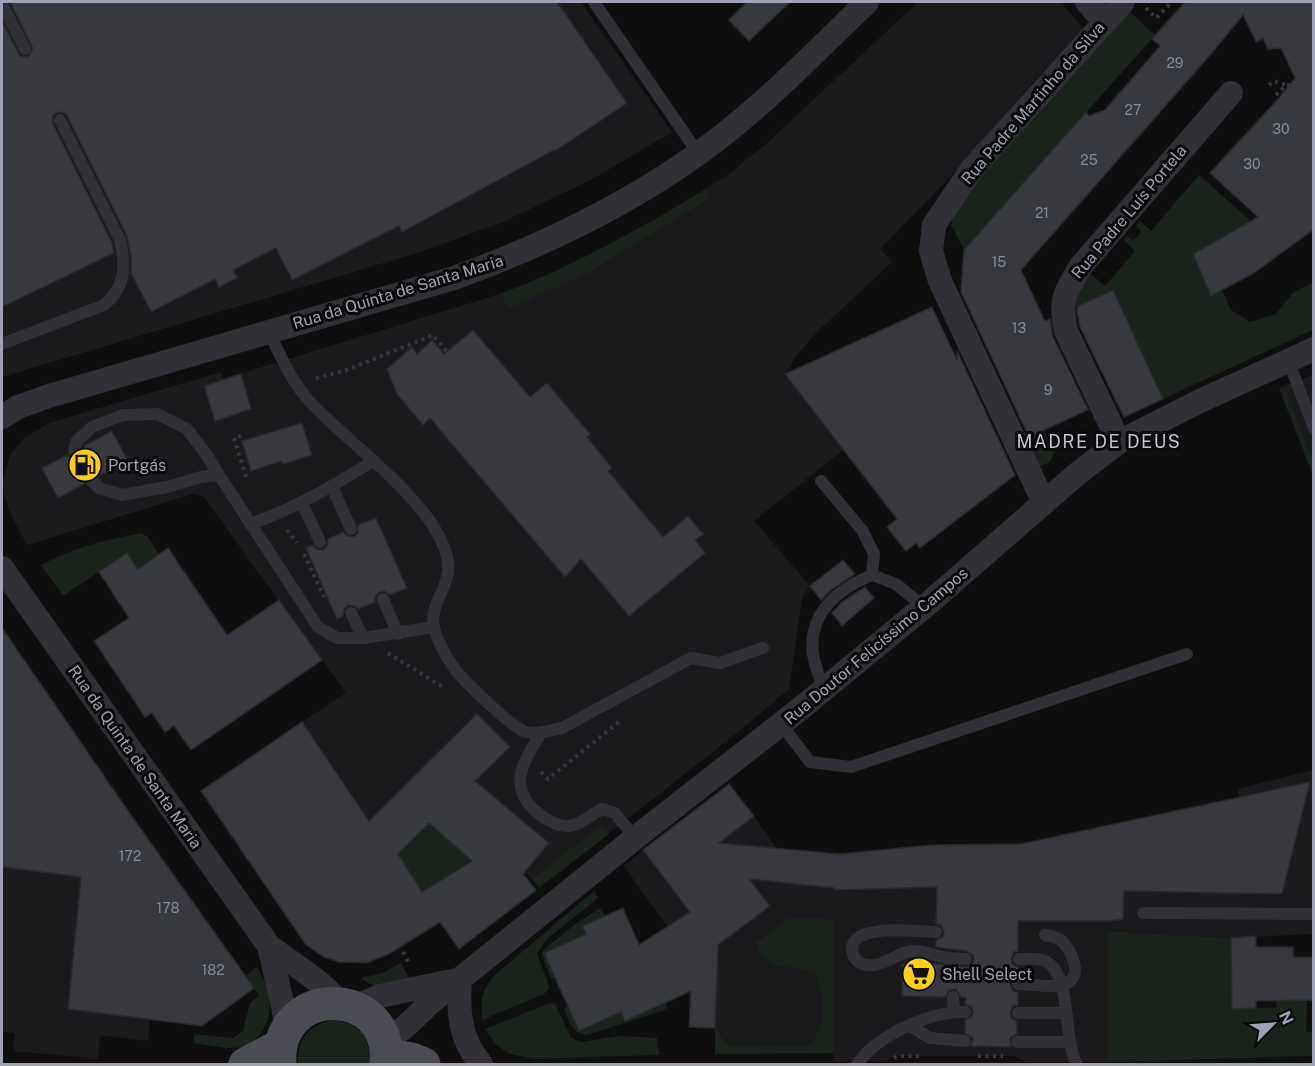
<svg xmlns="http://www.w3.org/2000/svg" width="1315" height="1066" font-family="'Public Sans',sans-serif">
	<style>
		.built { fill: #1b1b1d }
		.green { fill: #1b231d }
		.building { fill: #38393f; stroke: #29292d; stroke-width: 1.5; fill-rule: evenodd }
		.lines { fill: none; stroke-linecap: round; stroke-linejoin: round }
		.path { stroke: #36373d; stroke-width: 4; stroke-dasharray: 3 4.5; stroke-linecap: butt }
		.lane { stroke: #303036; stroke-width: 12 }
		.street { stroke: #303036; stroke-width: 24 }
		.primary { stroke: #4c4c55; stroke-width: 33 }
		.labels { text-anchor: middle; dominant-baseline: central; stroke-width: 6; stroke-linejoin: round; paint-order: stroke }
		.number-label { font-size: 14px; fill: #858896 }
		.street-label { font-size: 16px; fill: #9fa2b3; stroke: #0a0a0b }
		.poi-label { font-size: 16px; fill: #9fa2b3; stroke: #0a0a0b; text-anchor: start }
		.neighbourhood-label { font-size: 18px; letter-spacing: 1.5px; fill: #c0c2ce; stroke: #0a0a0b }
	</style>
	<rect width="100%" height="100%" fill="#0f0f10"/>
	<g class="built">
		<path d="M2,2H581L672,132L589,181L503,222L420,252L2,377Z"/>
		<path d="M918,2H1061L1084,29L1032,83L961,166L880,249L892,262L817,332L796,356L786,373L884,501L843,450L754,521L810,586L802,598L789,689L732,737L539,888L526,872L510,890L444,835L394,858L302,722L346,693L203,496L193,494L27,545L13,519L5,499L3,481L10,455L24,438L49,423L221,372L223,379L500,294L540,279L589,256L638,230L725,177L766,144Z"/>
		<path d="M1313,375V475L1279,388Z"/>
		<path d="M2,673L35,676L81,877L181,1023L150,1019L148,1041L100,1035L98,1059L13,1051L15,1033L2,1032Z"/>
		<path d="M1313,770V934L1231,938L1108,931V1062H1026L1015,1056H897L886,1061H834L833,1053L715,1054L717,963L692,962L624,866L643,850L754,816L776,848L839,854L932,845L1021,844L1240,798L1237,789Z"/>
	</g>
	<g class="green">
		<path d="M1127,9L1155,35L964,250L951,225L954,210L962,198Z"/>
		<path d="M1199,175L1251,221L1193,254L1211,296L1222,290L1231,310L1250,322L1276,314L1293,293L1313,282V330L1163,399L1113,291L1073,308L1077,286L1090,273L1105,286L1135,251L1124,240L1127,236L1133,241L1141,232L1136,226L1140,221L1151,231Z"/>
		<path d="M706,189L710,198L588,273L509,309L500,294C573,267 639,229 706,189Z"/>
		<path d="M1279,388L1287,393L1313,461V475Z"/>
		<path d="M1044,430L1054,452L1050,462L1038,467L1026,454L1033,450L1028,438Z"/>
		<path d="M141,533L148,537L159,555L138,569L127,553L63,596L41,565C72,548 106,540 141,533Z"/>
		<path d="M430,823L473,859L422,892L398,854Z"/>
		<path d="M601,825L609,834L539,888L532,879Z"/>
		<path d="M594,891L598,898L548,938L537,953C540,965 548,978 549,989L544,994L482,1020C480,997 482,990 497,973Z"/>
		<path d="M601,908L605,916L586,934L544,953L555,977L551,979L542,954L544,949L578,922Z"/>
		<path d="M807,917L834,920V1053L715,1054V1024L721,1037L730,1046L808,1045C830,1028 822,998 816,974C790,962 769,975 755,943L789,918Z"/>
		<path d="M1108,931L1231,938L1232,1008H1276L1277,1000H1307L1306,1032H1313V1056L1108,1062Z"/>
		<path d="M401,963L412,983C394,985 375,991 361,978L382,973Z"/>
		<path d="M257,967C270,988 276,1012 261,1033C256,1040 249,1045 242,1047C227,1050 209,1045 194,1043V1034L232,1038L243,1031L250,1003L259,995L246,976Z"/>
		<path d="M666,1002L667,1008L662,1011L587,1035C572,1035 569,1020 564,1008L568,1006L621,1012L625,1020Z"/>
		<path d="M550,1003L555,1004L571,1038L581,1042L620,1036L657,1038L659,1055L533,1059L510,1054L495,1044L485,1029Z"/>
		<path d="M336,1020C364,1026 369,1037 370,1064H298C296,1039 310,1023 336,1020Z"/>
	</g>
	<g class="building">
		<path d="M10,2H557L627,103L555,151L554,150L402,232L399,226L292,280L276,248L233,270L237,278L219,287L215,279L151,312L131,273V258L127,236L67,116L64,113L57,112L53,116V124L112,243L114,253L2,307V21L20,56L28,57L33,49Z"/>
		<path d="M747,2H790L749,41L729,20Z"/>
		<path d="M1185,2H1314V229L1254,273L1211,296L1193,254L1258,217L1210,173L1279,98L1295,78L1281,48L1268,49L1263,38L1256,42L1243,15L1211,54L1021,270L1045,321L1050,319L1053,337L1088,410L1029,437L961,292L964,250L1086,112L1089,116L1105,110L1160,46L1152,39Z"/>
		<path d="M1113,290L1163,399L1124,417L1080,327L1077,311L1078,306Z"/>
		<path d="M932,307L957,360V351L1015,475L920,548L916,543L906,551L887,527L897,519L785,374Z"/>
		<path d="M473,330L530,397L547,383L590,434L587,437L612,468L608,471L663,537L688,516L703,534L695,540L705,553L629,616L581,559L565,577L430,418L423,425L397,394L387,369L412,347L417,354L432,340L444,354Z"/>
		<path d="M241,374L251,409L215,421L204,386Z"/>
		<path d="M302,423L312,455L283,464L282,461L251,471L242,441Z"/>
		<path d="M112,431L128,461L99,476L94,472H88L83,477L84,484L58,498L42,468L67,455L72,459H77L80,456L84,446Z"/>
		<path d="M376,518L407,588L390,595L385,591L379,592L375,597V602L358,609L355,606L348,605L344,609L343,616L337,619L306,548L313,545L316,549L323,550L327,546L328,539L343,532L347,536L354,537L358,533V525Z"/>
		<path d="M168,548L227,635L279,600L322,660L191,750L174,726L165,732L152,713L145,717L94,641L129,618L99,572L127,553L138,569Z"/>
		<path d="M843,560L855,574L832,589L821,600L810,586Z"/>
		<path d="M865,587L874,598L842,626L832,613L842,602Z"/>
		<path d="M2,628L133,818L254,988L202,1026L68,1009L81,877L2,867Z"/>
		<path d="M477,714L510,747L475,781L549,843L523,874L536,890L459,949L440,922L389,954L366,963L339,962L324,957L306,945L201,791L302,722L369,821ZM429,823L472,861L422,892L398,854Z"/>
		<path d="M1310,782L1282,894L1124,891L1123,919L1108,921H1018V951L1014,952L1011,959L1012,964L1018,967V976L1011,979L1010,984L1013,991L1018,992V1005L1013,1006L1010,1012L1011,1018L1017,1021V1034L1010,1038L1011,1047L971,1046L973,1038L965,1033V1020L972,1016L973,1011L972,1007L965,1004L966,998L961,997L956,989L949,990L945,997L902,996V964H937L965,967L970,966L974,960L973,955L967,951L936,947V940L943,937L944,932L941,925L936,924L937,887L834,890V888L749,879L770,906L718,945L715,1028L689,1027L691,991L625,1021L621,1012L579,1031L544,953L586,934L582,926L623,908L639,945L690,912L643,850L729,784L754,816L719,843L839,854L932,845L1021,844Z"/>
		<path d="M1256,936V947H1293V957H1314V1000L1256,1001V1008L1232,1009L1231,938Z"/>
	</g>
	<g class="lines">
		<g class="path">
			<path d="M1146,8L1156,18L1172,2"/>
			<path d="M1269,85L1274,81L1286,85"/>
			<path d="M1276,95L1286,85H1295L1314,77"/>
			<path d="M316,378L347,370L433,335L447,352"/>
			<path d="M241,436L234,438L247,480"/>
			<path d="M287,530L297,543"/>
			<path d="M304,554L324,597"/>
			<path d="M388,653L443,687"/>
			<path d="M541,772L548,779L620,721"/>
			<path d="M403,952L410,965"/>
			<path d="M978,1056H1003"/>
			<path d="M894,1058L897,1056H922"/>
		</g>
		<g class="lane">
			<path d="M594,2L698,153"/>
			<path d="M2,4L25,49"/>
			<path d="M269,332C281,357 293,385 313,405C352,445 400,478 432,524C440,536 450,556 448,571C447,589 429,607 434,628C437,639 445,655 452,665C460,678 512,728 526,732C537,735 550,730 562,728L691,658L720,663L763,648"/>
			<path d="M2,344L104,305C126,287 126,266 120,240L60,120"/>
			<path d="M1288,360L1314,428"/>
			<path d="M74,451L76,442L92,427L123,415L157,414L187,429L206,454L219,475"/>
			<path d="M91,480L99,488L122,495L167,487L201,477L219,475L318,627L337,638H363L434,627"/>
			<path d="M821,481L862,530L874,554L872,575"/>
			<path d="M332,487L351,529"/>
			<path d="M302,503L320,542"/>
			<path d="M250,524C294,509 333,486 373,461"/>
			<path d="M383,599L398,634"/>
			<path d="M351,613L363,638"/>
			<path d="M823,690C820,678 815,666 813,654C808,613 838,589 872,575L896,584L924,607"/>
			<path d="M781,724L810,762L851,767L1187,654"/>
			<path d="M542,732C523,761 506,788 539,814C548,820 558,827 569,826C581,825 591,814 602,809L615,813L635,838"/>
			<path d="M1143,913L1314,914"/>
			<path d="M936,932C919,932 844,921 853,954C854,958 858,962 862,964C879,970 895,954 911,951C923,950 932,955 943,957C950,959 958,958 966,959"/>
			<path d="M1019,959C1026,959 1035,958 1042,960C1074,969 1062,1040 1077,1064"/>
			<path d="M1018,984C1031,984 1049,988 1062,985C1086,980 1072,948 1059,939C1055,937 1050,936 1045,935"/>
			<path d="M953,997L954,1012"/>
			<path d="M1018,1013H1066"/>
			<path d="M910,1026L930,1038L965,1041"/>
			<path d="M1017,1042H1070"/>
			<path d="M857,1064C878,1035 930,1011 965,1012"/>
		</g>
		<g class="street">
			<path d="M1087,2L1104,21"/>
			<path d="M2,417L18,407L49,396L454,278C534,249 611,213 682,165C751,119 808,59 867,2"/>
			<path d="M1119,442L1066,331C1059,299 1065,293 1081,266L1231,93"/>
			<path d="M1044,503L940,281L931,251L934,225L972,169L1123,2"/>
			<path d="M2,568L269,946C292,964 321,979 339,1003"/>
			<path d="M269,946L283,1006L287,1030"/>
			<path d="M460,979C458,1012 459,1038 481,1064"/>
			<path d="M354,1007L380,996L457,980"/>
			<path d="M385,1039C403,1032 415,1017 429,1004L635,838L800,709L930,602L1077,474L1119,442L1200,401L1314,349"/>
		</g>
		<g class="primary">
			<path d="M387,1055L412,1059L424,1064"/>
			<path d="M245,1064L281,1045"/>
			<path d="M280,1064C274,983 394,984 386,1064"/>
		</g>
	</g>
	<defs>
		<symbol id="fuel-disc" viewBox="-11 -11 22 22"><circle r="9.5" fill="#fecf19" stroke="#0a0a0b"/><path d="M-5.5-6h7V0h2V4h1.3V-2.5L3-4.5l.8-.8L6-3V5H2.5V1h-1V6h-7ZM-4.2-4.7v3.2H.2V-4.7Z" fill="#111"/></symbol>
		<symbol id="supermarket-disc" viewBox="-11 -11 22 22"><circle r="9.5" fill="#fecf19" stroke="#0a0a0b"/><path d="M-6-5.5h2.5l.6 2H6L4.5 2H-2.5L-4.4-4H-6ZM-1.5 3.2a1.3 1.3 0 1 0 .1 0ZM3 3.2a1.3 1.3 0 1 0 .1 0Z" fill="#111"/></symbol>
	</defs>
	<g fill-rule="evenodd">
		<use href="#fuel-disc" x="66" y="446" width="38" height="38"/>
		<use href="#supermarket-disc" x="900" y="955" width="38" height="38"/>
	</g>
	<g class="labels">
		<g class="number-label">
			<text x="1175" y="63">29</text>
			<text x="1133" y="110">27</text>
			<text x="1281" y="129">30</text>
			<text x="1089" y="160">25</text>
			<text x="1252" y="164">30</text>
			<text x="1042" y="213">21</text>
			<text x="999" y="262">15</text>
			<text x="1019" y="328">13</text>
			<text x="1048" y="390">9</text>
			<text x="130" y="856">172</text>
			<text x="168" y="908">178</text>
			<text x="213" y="970">182</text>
		</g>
		<g class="street-label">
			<text transform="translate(1033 103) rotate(-49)">Rua Padre Martinho da Silva</text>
			<text transform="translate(1129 212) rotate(-50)">Rua Padre Luís Portela</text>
			<text transform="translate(398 292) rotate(-17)">Rua da Quinta de Santa Maria</text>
			<text transform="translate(876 646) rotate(-40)">Rua Doutor Felicíssimo Campos</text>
			<text transform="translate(135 757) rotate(55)">Rua da Quinta de Santa Maria</text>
		</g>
		<g class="poi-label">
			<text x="108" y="465">Portgás</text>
			<text x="942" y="974">Shell Select</text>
		</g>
		<g class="neighbourhood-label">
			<text x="1099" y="441">MADRE DE DEUS</text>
		</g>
	</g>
	<rect width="1315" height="1066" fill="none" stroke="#9fa2b3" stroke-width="6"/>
	<g transform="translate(1273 1024) rotate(65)" stroke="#0a0a0b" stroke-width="4.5" paint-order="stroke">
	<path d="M0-4.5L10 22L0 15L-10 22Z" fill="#9fa2b3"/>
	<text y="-9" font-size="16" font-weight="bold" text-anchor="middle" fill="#9fa2b3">N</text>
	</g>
</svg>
